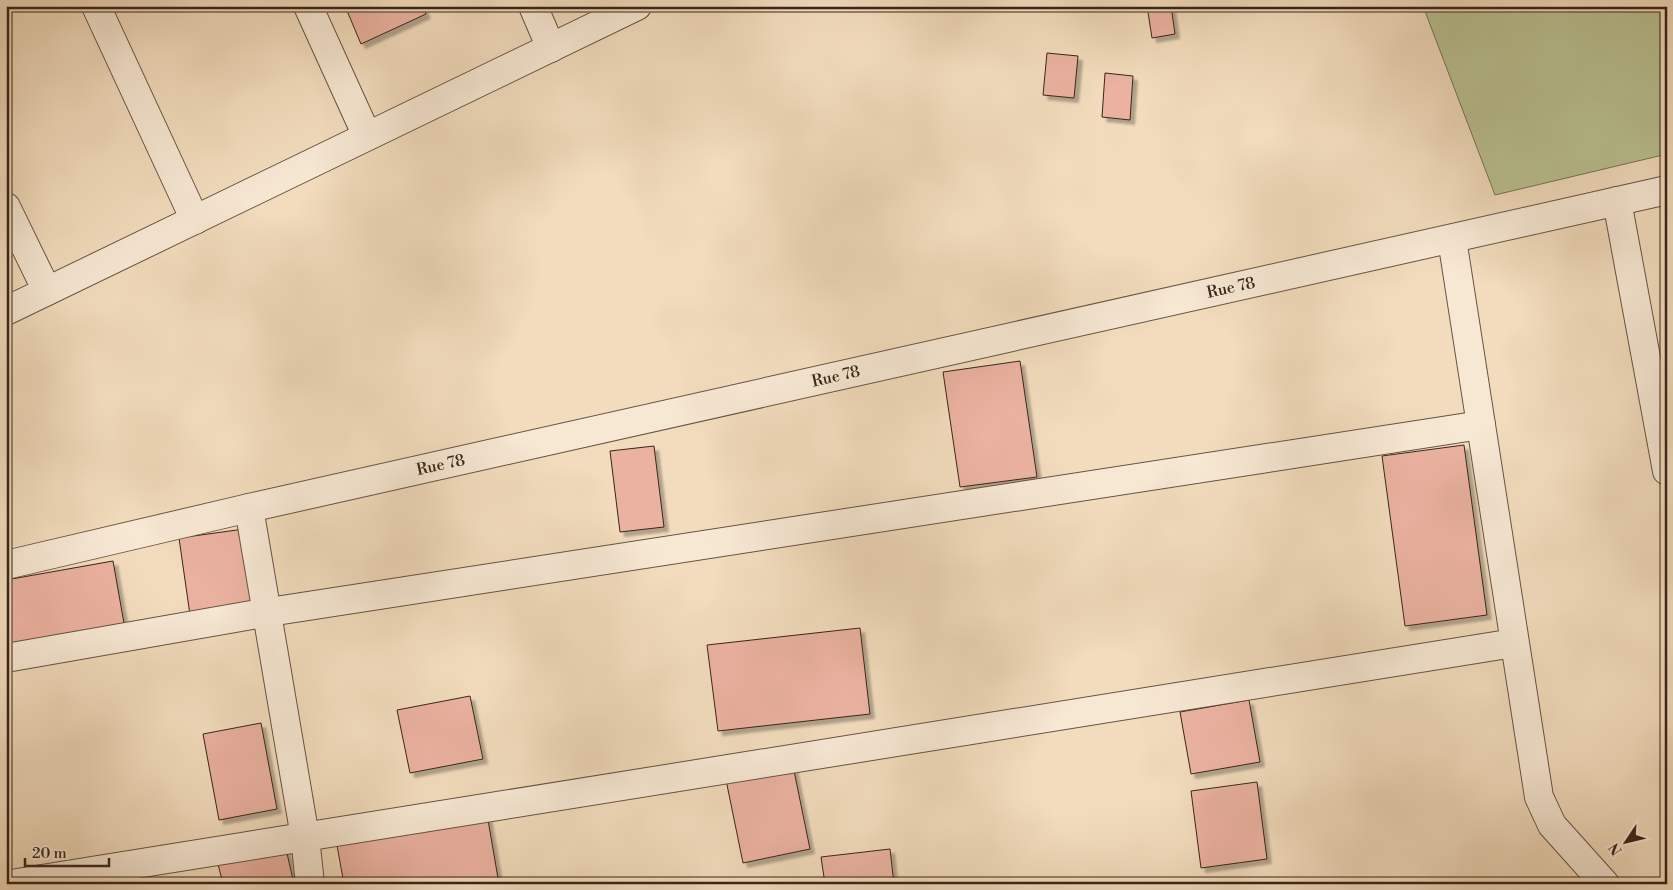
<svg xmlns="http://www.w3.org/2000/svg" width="1673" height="890" font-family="'Libre Bodoni',serif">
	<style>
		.green { fill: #b9c092; stroke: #787256 }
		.building { fill: #ebb2a1; stroke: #38251a; filter: url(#shadow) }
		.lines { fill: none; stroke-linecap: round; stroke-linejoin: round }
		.minor-casing { stroke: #665343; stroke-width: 30 }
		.minor { stroke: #f7e8d4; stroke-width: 28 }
		.labels { text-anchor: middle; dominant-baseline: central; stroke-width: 4; stroke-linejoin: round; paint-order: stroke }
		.street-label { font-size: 16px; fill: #38251a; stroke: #f7e8d4 }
	</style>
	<defs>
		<filter id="shadow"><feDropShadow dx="4.5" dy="4.5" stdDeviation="1" flood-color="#0004"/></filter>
	</defs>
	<rect width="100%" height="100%" fill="#f2dcbd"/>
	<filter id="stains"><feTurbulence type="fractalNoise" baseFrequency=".004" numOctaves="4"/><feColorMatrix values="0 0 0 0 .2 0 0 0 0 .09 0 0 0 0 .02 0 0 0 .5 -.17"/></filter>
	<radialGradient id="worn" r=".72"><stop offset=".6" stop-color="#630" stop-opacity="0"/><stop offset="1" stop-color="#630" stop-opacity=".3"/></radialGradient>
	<path class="green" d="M1423,6H1667V154L1495,195Z"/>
	<g class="building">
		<path d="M345,6H422L426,14L361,44Z"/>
		<path d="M1147,6H1171L1175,34L1152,38Z"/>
		<path d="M1047,53L1078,56L1074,98L1043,95Z"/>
		<path d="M1105,73L1133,76L1130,120L1102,117Z"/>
		<path d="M1020,361L1037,477L960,487L943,372Z"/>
		<path d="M1464,445L1487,615L1405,626L1382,456Z"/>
		<path d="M654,446L664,527L620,532L610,451Z"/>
		<path d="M244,529L255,606L190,615L179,538Z"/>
		<path d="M113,561L125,629L6,650V580Z"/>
		<path d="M860,628L870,714L718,731L707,645Z"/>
		<path d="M470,696L483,759L410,773L397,710Z"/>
		<path d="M1249,700L1260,762L1191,774L1180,712Z"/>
		<path d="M261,723L277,809L219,820L203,734Z"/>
		<path d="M792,761L810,849L743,863L725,775Z"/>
		<path d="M1257,782L1267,859L1201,868L1191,791Z"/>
		<path d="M487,814L499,884H344L336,840Z"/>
		<path d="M286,849L294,884H223L218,864Z"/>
		<path d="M890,849L894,884H825L821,857Z"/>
	</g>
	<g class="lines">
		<defs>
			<g id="minor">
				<path d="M96,6L195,220"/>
				<path d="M308,6L367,136"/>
				<path d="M533,6L551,48"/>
				<path d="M1617,201L1667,471"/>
				<path d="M6,207L47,291"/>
				<path d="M1452,239L1539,797L1552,825L1605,884"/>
				<path d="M6,311L637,6"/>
				<path d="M249,508L305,837L310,884"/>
				<path id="s1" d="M6,565L249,508L1667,190"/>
				<path d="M6,658L269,612L1481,425"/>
				<path d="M11,884L1514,643"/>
			</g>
		</defs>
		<use href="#minor" class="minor-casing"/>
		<use href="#minor" class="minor"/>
	</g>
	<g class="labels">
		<g class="street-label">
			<text stroke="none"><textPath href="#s1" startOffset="1256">Rue 78</textPath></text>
			<text stroke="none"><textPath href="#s1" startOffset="851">Rue 78</textPath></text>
			<text stroke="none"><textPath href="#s1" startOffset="446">Rue 78</textPath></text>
		</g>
	</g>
	<rect width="1673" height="890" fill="none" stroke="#f2dcbd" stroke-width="25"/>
	<rect x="8" y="8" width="1658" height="875" fill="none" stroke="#38251a" stroke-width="2.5"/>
	<rect x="12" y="12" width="1648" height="865" fill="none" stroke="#38251a"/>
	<g transform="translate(1626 842) rotate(235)" stroke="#f7e8d4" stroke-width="4" paint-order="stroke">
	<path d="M0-4L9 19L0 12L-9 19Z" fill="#38251a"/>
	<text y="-8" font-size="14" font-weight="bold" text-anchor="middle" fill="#38251a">N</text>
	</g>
	<path d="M25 858v8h84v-8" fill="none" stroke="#38251a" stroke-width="2.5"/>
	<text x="32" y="858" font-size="15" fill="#38251a" stroke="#f7e8d4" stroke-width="4" paint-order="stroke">20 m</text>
	<rect width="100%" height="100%" filter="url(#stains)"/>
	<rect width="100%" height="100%" fill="url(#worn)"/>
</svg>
